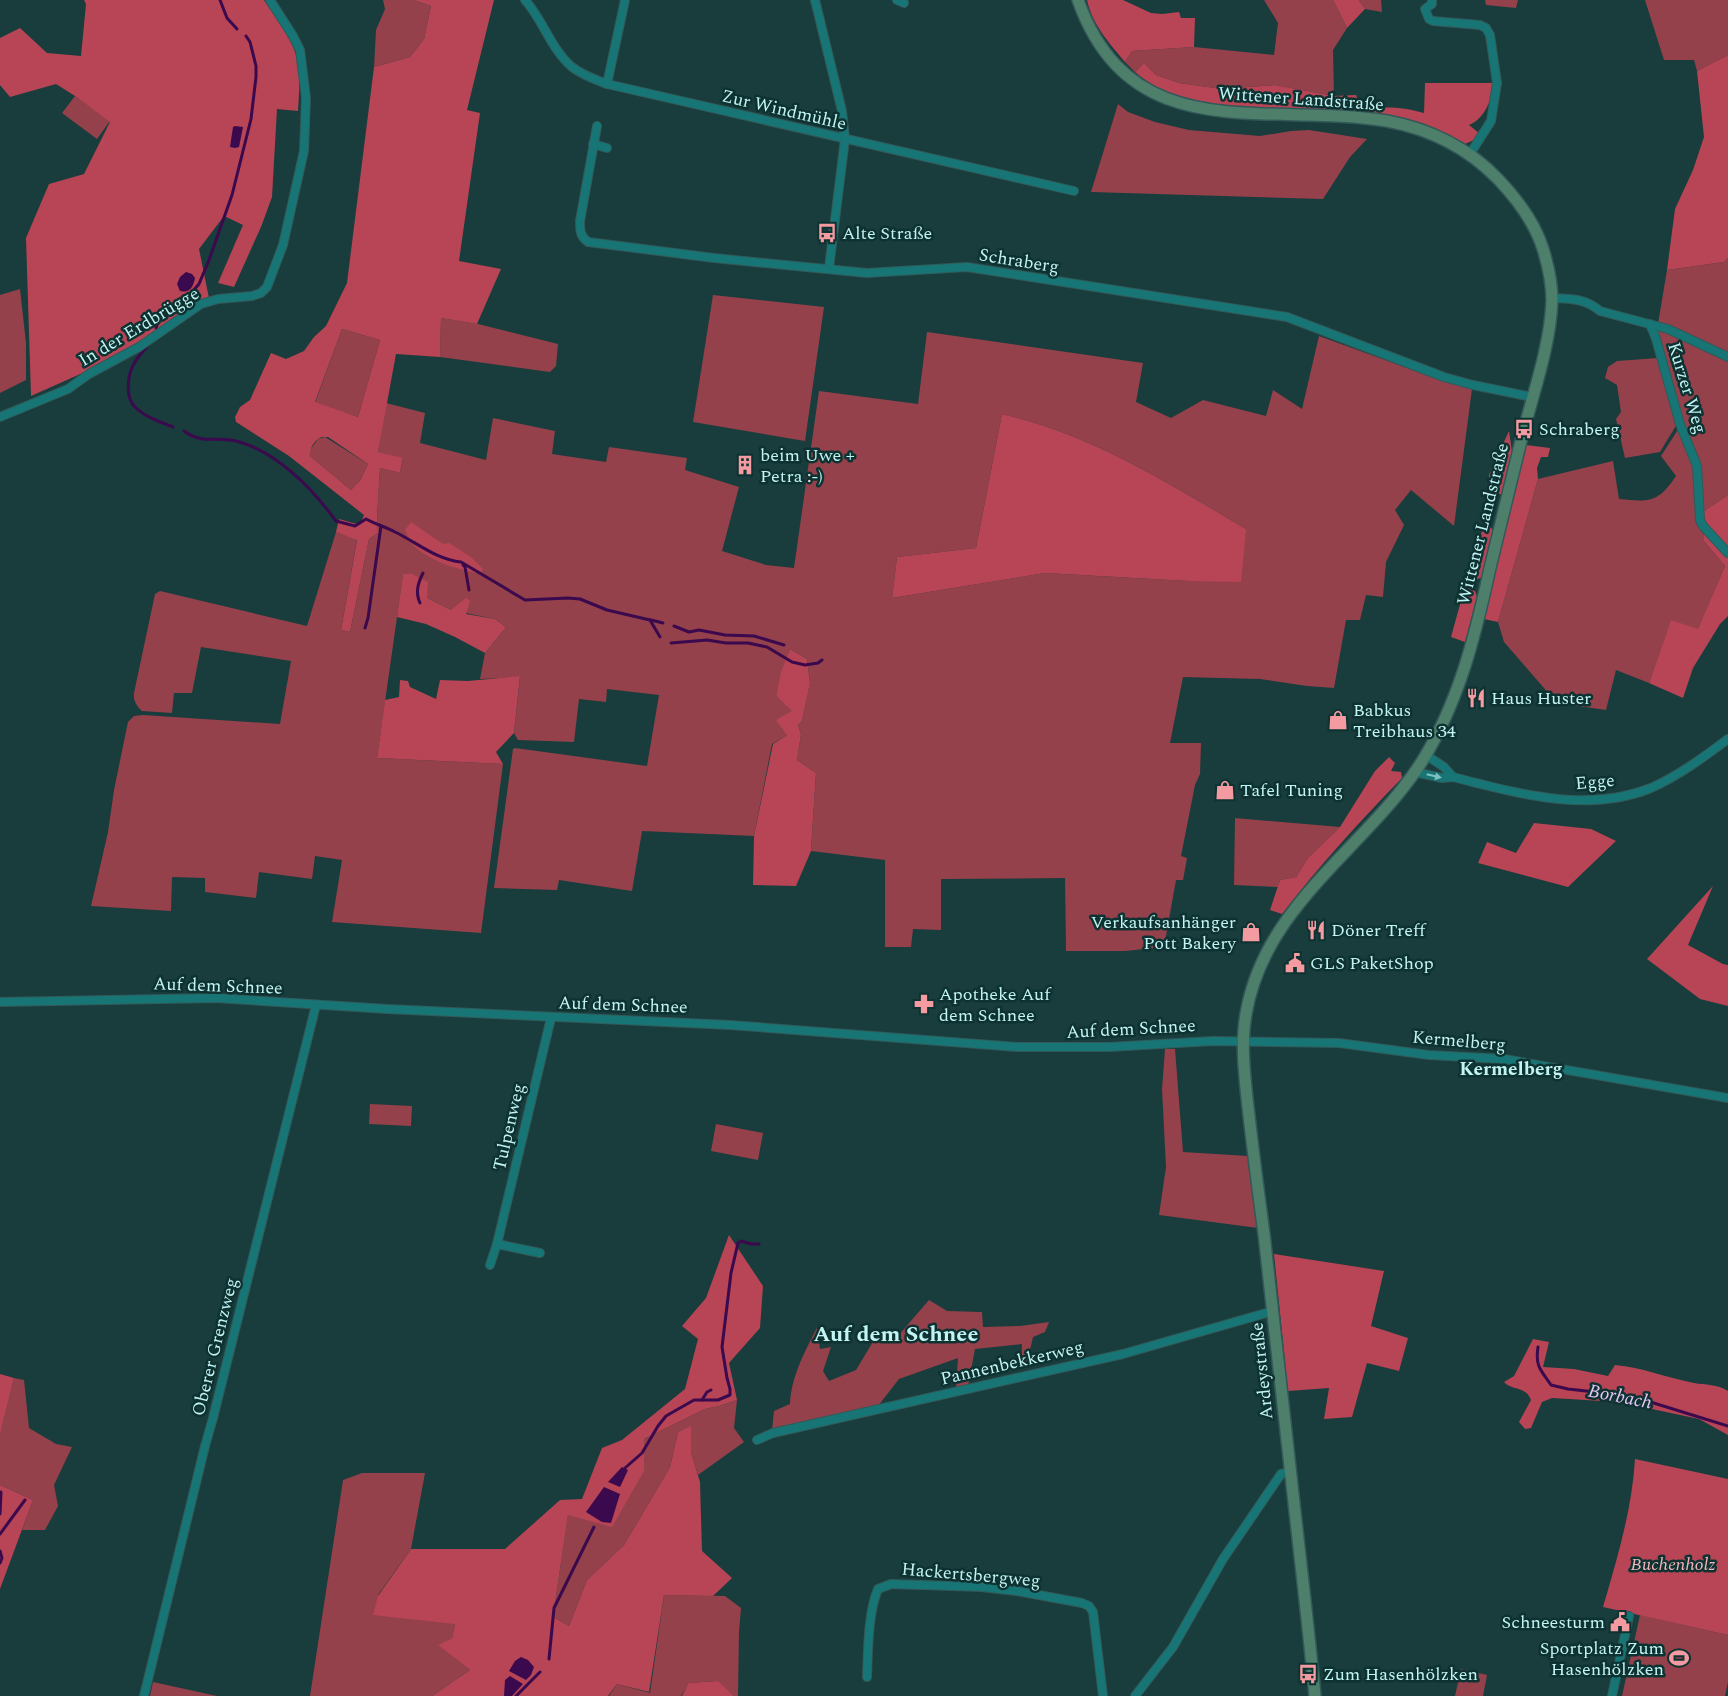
<svg xmlns="http://www.w3.org/2000/svg" width="1728" height="1696" font-family="Spectral,serif">
	<style>
		.green { fill: #94414b; fill-rule: evenodd }
		.forest { fill: #b74555; fill-rule: evenodd }
		.water { fill: #3b094d }
		.lines { fill: none; stroke-linecap: round; stroke-linejoin: round }
		.stream { stroke: #3b094d; stroke-width: 3 }
		.street-casing { stroke: #325959; stroke-width: 10 }
		.secondary-casing { stroke: #325959; stroke-width: 14 }
		.street { stroke: #187575; stroke-width: 8 }
		.secondary { stroke: #4d7f6a; stroke-width: 11 }
		.oneway { fill: #7ec1c1 }
		.labels { text-anchor: middle; dominant-baseline: central; stroke-width: 5; stroke-linejoin: round; paint-order: stroke }
		.street-label { font-size: 18px; fill: #c2f4f3; stroke: #0e3232 }
		.poi-label { font-size: 18px; fill: #c2f4f3; stroke: #0e3232; text-anchor: start }
		.park-label { font-size: 18px; font-style: italic; fill: #f3b5b9; stroke: #0e3232 }
		.neighbourhood-label { font-size: 19px; font-weight: bold; fill: #c2f4f3; stroke: #0e3232 }
		.water-label { font-size: 19px; font-style: italic; fill: #e5c6f4; stroke: #0e3232 }
		.district-label { font-size: 22px; font-weight: bold; fill: #c2f4f3; stroke: #0e3232 }
	</style>
	<rect width="100%" height="100%" fill="#193c3c"/>
	<g class="green">
		<path d="M383,0H414L431,6L424,39L410,57L374,67L376,30L385,9Z"/>
		<path d="M1264,0H1333L1347,28L1333,50L1334,96L1275,85L1222,89L1179,83L1156,75L1144,63L1135,72L1125,62L1132,51L1194,47L1274,55L1278,23Z"/>
		<path d="M1359,0H1381L1382,12L1365,9Z"/>
		<path d="M1485,0H1518L1516,8L1486,5Z"/>
		<path d="M1645,0H1728V55L1697,71L1694,60H1664Z"/>
		<path d="M75,96L110,121L97,139L62,113Z"/>
		<path d="M1118,104L1128,112L1155,122L1189,130L1260,136L1291,131L1309,130L1367,139L1350,157L1323,199L1091,192Z"/>
		<path d="M1728,258V354L1658,324L1667,270L1724,262Z"/>
		<path d="M20,289L26,343V380L0,393V295Z"/>
		<path d="M713,295L824,307L805,441L693,422Z"/>
		<path d="M441,318L478,324L558,344L556,366L550,372L440,357Z"/>
		<path d="M1655,328L1722,359H1728V495L1701,513L1699,465L1683,422Z"/>
		<path d="M342,329L380,340L358,417L315,403Z"/>
		<path d="M927,332L1143,363L1136,402L1171,418L1203,400L1266,416L1273,390L1302,409L1319,336L1443,381L1472,389L1454,526L1411,490L1395,510L1404,525L1386,562L1383,597L1366,595L1360,620H1346L1334,688L1307,686L1260,679L1183,677L1170,743H1201L1200,774L1195,785L1181,856L1187,858L1183,880H1176L1164,947L1125,951H1066L1065,878L941,879V930L913,929L911,947H885V860L811,851L816,773L797,760L801,734L798,725L802,721L810,682L807,659L790,649L782,672L776,696L793,711L787,735L772,744L754,836L642,831L632,891L559,880L557,890L494,888L513,749L515,748L647,766L659,695L607,689L606,702L579,699L574,742L518,740L514,733L520,677L480,679L485,653L506,627L495,619L451,610L427,598V582L403,575L377,758L503,764L481,933L332,922L342,860L315,856L312,879L259,872L256,898L205,892V878L172,877L171,911L91,906L108,832L114,790L128,722L134,716L143,715L280,724L291,661L201,647L192,693H174L172,713L142,711C137,706 133,701 134,693L155,594L160,591L307,626L336,532L357,539L341,630L350,632L369,539L378,533L377,518L380,468L400,473L403,459L378,452L386,403L425,413L420,443L486,460L493,418L555,431L552,454L606,462L609,447L687,458L685,470L739,487L722,551L766,565L794,568L819,391L918,404ZM1002,414C1091,434 1168,483 1246,529L1188,581L1045,573L892,598L897,557L976,548Z"/>
		<path d="M1658,358L1677,424L1660,452L1625,458L1616,419L1621,412L1617,385L1605,378L1608,367L1617,361Z"/>
		<path d="M1679,428L1694,466L1704,531L1703,540L1725,566L1698,630L1671,621L1649,683L1616,670L1606,710L1557,703L1504,642L1498,622L1538,479L1613,461L1619,499C1649,502 1658,503 1676,476L1661,456Z"/>
		<path d="M325,437L368,464L361,479L351,490L310,456V450L318,439Z"/>
		<path d="M1235,818L1340,827L1308,858L1296,877L1280,880L1278,887L1234,885Z"/>
		<path d="M1165,1049H1175L1183,1152L1248,1156L1258,1228L1159,1215L1166,1167L1162,1089Z"/>
		<path d="M370,1104L412,1106L411,1126L369,1124Z"/>
		<path d="M716,1124L763,1133L758,1160L711,1151Z"/>
		<path d="M929,1300L947,1311L982,1312L983,1327L1020,1326L1049,1322L1045,1332L1033,1337L1026,1368H1021L1022,1344L975,1349L968,1386L956,1388L958,1358L899,1379L878,1406L772,1430L774,1411L790,1404C791,1377 805,1351 817,1328L820,1349L831,1347L823,1371L829,1381L856,1370L874,1340L898,1336Z"/>
		<path d="M14,1378L24,1380L29,1428L56,1444L72,1447L54,1485L58,1506L45,1530H22L33,1500L0,1485V1435Z"/>
		<path d="M737,1400L734,1428L744,1442L698,1475L691,1452V1427L678,1432L670,1467L624,1545L587,1580L569,1626L553,1617L568,1514L644,1471V1439L705,1409L719,1406Z"/>
		<path d="M362,1473H425L411,1549L378,1595L455,1624L452,1638L439,1645L470,1670L432,1696H310L343,1480Z"/>
		<path d="M664,1595L725,1596L741,1608L739,1632L738,1696H734L717,1681L690,1683L681,1696H609L617,1684L650,1693Z"/>
		<path d="M1640,1615L1728,1635V1682L1725,1696H1622Z"/>
		<path d="M1461,1669L1487,1675L1483,1696H1455Z"/>
		<path d="M153,1682L217,1696H150Z"/>
	</g>
	<g class="forest">
		<path d="M84,0H264C275,17 290,35 296,55C301,72 299,93 298,111L277,109L272,197L261,227L234,287L218,283L243,225L224,216L199,249L209,298L137,344L96,367L31,396L26,238L49,184L84,174L110,122L75,96L56,84L10,97L0,85V38L20,28L47,53L81,56L86,4Z"/>
		<path d="M414,0H494L467,110L480,113L459,261L501,269L477,324L441,318L440,357L396,354L378,452L403,458L400,473L380,468L377,518L378,533L369,539L350,632L341,630L357,540L336,532L339,519L360,525L364,515L289,456L236,422L235,417L240,407L250,400L271,353L286,359L304,351L314,337L326,326L347,283L374,67L410,57L424,39L431,6ZM342,329L380,340L358,417L315,402ZM322,437H328L368,464L361,479L351,490L310,456C309,449 315,439 322,437Z"/>
		<path d="M1087,0H1123L1151,13L1162,14L1179,12L1181,18H1195L1194,47L1132,51L1125,62C1109,43 1092,24 1087,0Z"/>
		<path d="M1333,0H1359L1365,9L1347,28Z"/>
		<path d="M1728,55V258L1724,262L1667,270L1675,209L1693,170L1704,137L1697,71Z"/>
		<path d="M1144,63L1156,75L1179,83L1222,89L1275,85L1334,96L1356,95L1361,110C1385,106 1401,107 1424,113L1425,83H1495C1492,98 1485,119 1469,125L1479,133L1474,140L1465,144C1434,126 1400,115 1364,112C1328,110 1292,109 1257,108C1233,107 1208,107 1185,100C1167,94 1149,84 1135,72Z"/>
		<path d="M1002,414C1091,434 1168,483 1246,529L1241,582L1188,581L1045,573L892,598L897,557L976,548Z"/>
		<path d="M1509,431L1513,459L1503,495L1488,490L1489,475Z"/>
		<path d="M1526,445L1550,448L1548,457H1541L1537,468L1538,479L1498,622L1484,619Z"/>
		<path d="M1728,495V616L1720,624L1693,668L1683,698L1649,683L1671,620L1698,629L1725,566L1703,540L1704,531L1701,513Z"/>
		<path d="M411,522L443,544L449,543L471,557L483,569L481,574C457,569 430,562 412,544C409,541 407,534 405,530Z"/>
		<path d="M1483,525L1489,526L1494,531L1484,576L1474,581L1477,553Z"/>
		<path d="M403,574H412L428,582L427,598L451,610L466,598L470,601L466,614L495,619L506,627L485,653L455,637L426,624L397,617Z"/>
		<path d="M1468,588L1475,591L1477,597L1465,642L1451,637L1464,590Z"/>
		<path d="M790,649L807,659L810,683L802,721L798,725L801,734L797,760L816,773L811,851L796,886L753,885L754,836L773,744L787,735L776,720L792,711L776,696L781,672Z"/>
		<path d="M520,676L514,733L496,752L503,764L377,758L385,700L399,697L400,680L408,681L410,687L436,699L440,680L468,681Z"/>
		<path d="M1389,757L1395,763L1391,771L1401,772L1402,778C1360,821 1319,866 1282,914L1270,910L1280,880L1296,877L1308,858L1340,827L1375,771Z"/>
		<path d="M1534,823L1591,829L1616,841L1568,887L1478,863L1487,842L1516,853Z"/>
		<path d="M1713,886L1688,945L1723,964L1728,965V1006L1700,999L1647,959Z"/>
		<path d="M729,1235L763,1286L760,1328L729,1363L737,1400L719,1406L705,1409L644,1439V1471L612,1527L568,1515L553,1617L569,1626L587,1580L624,1545L670,1467L678,1432L691,1426V1452L700,1482L702,1551L732,1578L713,1596L664,1595L649,1692L617,1684L608,1696H432L470,1670L438,1645L452,1638L455,1624L373,1615L378,1596L411,1549H505L560,1500L582,1499L602,1448L622,1440L685,1389L698,1339L682,1326L706,1298Z"/>
		<path d="M1274,1254L1384,1271L1371,1326L1408,1338L1399,1371L1367,1363L1352,1417L1324,1419L1329,1388L1288,1391Z"/>
		<path d="M1533,1339L1549,1342L1543,1367L1574,1369L1608,1376L1615,1365C1642,1367 1667,1378 1694,1383C1706,1385 1717,1384 1728,1391V1435L1699,1419L1619,1402L1552,1398L1542,1402L1531,1428L1525,1429L1519,1422L1531,1400C1526,1386 1512,1391 1504,1382L1514,1376Z"/>
		<path d="M0,1374L14,1378L0,1435Z"/>
		<path d="M1635,1459L1728,1479V1635L1603,1607C1617,1559 1632,1510 1635,1459Z"/>
		<path d="M0,1485L33,1500L0,1589Z"/>
		<path d="M718,1681L734,1696H682L689,1683Z"/>
	</g>
	<g class="water">
		<path d="M235,126L243,127L239,147L235,148L230,147L233,127Z"/>
		<path d="M186,272L192,274L195,278C193,287 190,293 180,291L177,284L180,277Z"/>
		<path d="M622,1467L628,1470L620,1487L608,1482Z"/>
		<path d="M604,1487L620,1494L611,1523L602,1522L586,1512Z"/>
		<path d="M521,1657L528,1660L534,1667L531,1675L526,1680L509,1671L515,1661Z"/>
		<path d="M510,1676L523,1684L512,1696H504L505,1680Z"/>
	</g>
	<g class="lines">
		<g class="stream">
			<path d="M220,0L227,18L237,29"/>
			<path d="M156,328L159,319L180,306L199,284L209,260L232,195L251,119L256,77V66L250,42L246,36"/>
			<path d="M150,343C145,349 139,355 135,362C128,373 124,396 135,407C145,417 160,422 173,427"/>
			<path d="M184,431C203,445 216,436 236,441C276,451 312,488 336,521L355,526L366,519C375,524 386,527 395,532C416,542 437,560 461,562L525,600L568,598L580,599L607,610L650,620L660,637"/>
			<path d="M463,565L465,567L469,590"/>
			<path d="M420,603C415,592 418,583 423,573"/>
			<path d="M651,620L663,623"/>
			<path d="M674,626L689,632L699,630L725,635L754,636L784,645"/>
			<path d="M365,628L368,618L381,526"/>
			<path d="M671,643L707,640L726,643H748L767,647L792,662L805,665L818,663L822,660"/>
			<path d="M969,1340L974,1330"/>
			<path d="M1538,1347C1535,1367 1541,1370 1551,1385L1568,1389L1595,1392L1601,1396L1644,1400L1728,1426"/>
			<path d="M702,1400L707,1392L711,1390"/>
			<path d="M625,1468L642,1453L658,1426L666,1416L694,1400H718L730,1395V1389L727,1378L722,1347L731,1273L738,1243L741,1241L751,1244H759"/>
			<path d="M0,1514L1,1492"/>
			<path d="M0,1534L25,1500"/>
			<path d="M0,1551L2,1558L0,1563"/>
			<path d="M549,1659L554,1608L594,1527"/>
			<path d="M516,1696L540,1672"/>
		</g>
		<defs>
			<g id="street">
				<path d="M525,0C543,20 551,49 572,67C582,75 594,79 607,84L1074,191"/>
				<path d="M815,0L842,111L845,139L829,268"/>
				<path d="M897,0L904,3"/>
				<path d="M1432,0V4L1425,9L1429,19L1433,21L1480,25L1486,28L1490,35L1497,83L1491,121L1470,154"/>
				<path d="M607,84L625,0"/>
				<path d="M597,126L580,221C580,231 580,236 588,242L714,258L867,273L967,267L1287,317L1444,377L1473,385L1532,397"/>
				<path d="M593,144L607,148"/>
				<path d="M1552,298C1570,299 1585,298 1600,311L1668,329L1728,357"/>
				<path d="M1650,324L1656,339L1680,424L1697,466L1700,520L1703,526L1728,553"/>
				<path d="M0,417L68,389L89,374L139,347L201,304L218,299L252,296L261,293L267,287L283,245L304,151L306,98L300,50L293,36L270,0"/>
				<path d="M1426,755L1444,767L1453,777"/>
				<path d="M1415,772L1442,778L1453,777C1516,793 1587,814 1651,788C1678,776 1704,757 1728,739"/>
				<path d="M0,1002L216,998L387,1009L730,1025L1017,1047H1109L1213,1041L1339,1043L1429,1055L1504,1059L1728,1098"/>
				<path d="M540,1253L497,1244L551,1018"/>
				<path d="M490,1265L497,1244"/>
				<path d="M757,1440L773,1433L1123,1354L1273,1311"/>
				<path d="M867,1677C868,1651 868,1612 878,1589L891,1584L981,1587L1017,1591L1082,1603L1089,1606L1093,1612L1103,1696"/>
				<path d="M144,1696L205,1446L213,1418L316,1005"/>
				<path d="M1135,1696L1173,1647L1223,1559L1281,1474L1290,1472"/>
				<path d="M1612,1696L1629,1616"/>
			</g>
			<path id="secondary" d="M1078,0C1131,150 1269,101 1387,121C1430,129 1468,148 1498,179C1516,198 1535,223 1543,249C1548,265 1552,284 1552,301C1550,349 1531,399 1520,445C1510,486 1500,527 1490,568C1475,637 1458,706 1419,766C1363,850 1264,906 1246,1014C1241,1041 1244,1070 1247,1098C1252,1143 1258,1189 1264,1234C1273,1315 1282,1395 1291,1476C1299,1549 1308,1622 1315,1696"/>
		</defs>
		<use href="#street" class="street-casing"/>
		<use href="#secondary" class="secondary-casing"/>
		<use href="#street" class="street"/>
		<use href="#secondary" class="secondary"/>
	</g>
	<defs><path id="oneway-solid" d="M-6-.8H1V-3.2L6.5 0L1 3.2V.8H-6Z" transform="scale(1.25)"/></defs>
	<use class="oneway" href="#oneway-solid" transform="translate(1434 776) rotate(13)"/>
	<defs>
		<symbol id="bus-bare" viewBox="-9 -9 18 18"><path d="M-5-6H5V4H4V6H2V4H-2V6H-4V4H-5ZM-3.5-4V0h7V-4ZM-3.5 1.2v1.5H-2V1.2ZM2 1.2v1.5H3.5V1.2Z" fill="#f49aa1" stroke="#0e3232" stroke-width="2.5" paint-order="stroke"/></symbol>
		<symbol id="building-bare" viewBox="-9 -9 18 18"><path d="M-4-6H4V6H1V3H-1V6H-4ZM-2.5-4.3h1.7v1.8h-1.7ZM.8-4.3h1.7v1.8H.8ZM-2.5-1h1.7V.8h-1.7ZM.8-1h1.7V.8H.8Z" fill="#f49aa1" stroke="#0e3232" stroke-width="2.5" paint-order="stroke"/></symbol>
		<symbol id="restaurant-bare" viewBox="-9 -9 18 18"><path d="M-5-6h1v4h1v-4h1v4h1v-4h1v5L-1.5 .5V6h-2V.5L-5-1ZM5-6V6H3V1.5H1.5Q1.5-4 5-6Z" fill="#f49aa1" stroke="#0e3232" stroke-width="2.5" paint-order="stroke"/></symbol>
		<symbol id="shop-bare" viewBox="-9 -9 18 18"><path d="M-5-2.5h2.3a2.7 3.5 0 0 1 5.4 0H5L5.5 6h-11ZM-1.5-2.5h3a1.5 2.3 0 0 0-3 0Z" fill="#f49aa1" stroke="#0e3232" stroke-width="2.5" paint-order="stroke"/></symbol>
		<symbol id="civic-bare" viewBox="-9 -9 18 18"><path d="M-.6-6.5H3V-4.5H.6V-3L4-1V1h2V6H-6V1h2V-1L-.6-3ZM-1.2 2.5V6h2.4V2.5Z" fill="#f49aa1" stroke="#0e3232" stroke-width="2.5" paint-order="stroke"/></symbol>
		<symbol id="pharmacy-bare" viewBox="-9 -9 18 18"><path d="M-2-6h4v4h4v4h-4v4h-4v-4h-4v-4h4Z" fill="#f49aa1" stroke="#0e3232" stroke-width="2.5" paint-order="stroke"/></symbol>
		<symbol id="stadium-bare" viewBox="-9 -9 18 18"><path d="M0-5a6.5 5 0 1 0 0 10a6.5 5 0 1 0 0-10ZM-3.5-1.8h7v3.6h-7Z" fill="#f49aa1" stroke="#0e3232" stroke-width="2.5" paint-order="stroke"/></symbol>
	</defs>
	<g fill-rule="evenodd">
		<use href="#bus-bare" x="813" y="219" width="28" height="28"/>
		<use href="#bus-bare" x="1510" y="415" width="28" height="28"/>
		<use href="#building-bare" x="731" y="451" width="28" height="28"/>
		<use href="#restaurant-bare" x="1462" y="684" width="28" height="28"/>
		<use href="#shop-bare" x="1324" y="706" width="28" height="28"/>
		<use href="#shop-bare" x="1211" y="776" width="28" height="28"/>
		<use href="#restaurant-bare" x="1302" y="916" width="28" height="28"/>
		<use href="#shop-bare" x="1237" y="918" width="28" height="28"/>
		<use href="#civic-bare" x="1281" y="949" width="28" height="28"/>
		<use href="#pharmacy-bare" x="910" y="990" width="28" height="28"/>
		<use href="#civic-bare" x="1606" y="1608" width="28" height="28"/>
		<use href="#stadium-bare" x="1665" y="1644" width="28" height="28"/>
		<use href="#bus-bare" x="1294" y="1660" width="28" height="28"/>
	</g>
	<g class="labels">
		<g class="street-label">
			<text transform="translate(1301 99) rotate(4)">Wittener Landstraße</text>
			<text transform="translate(784 110) rotate(13)">Zur Windmühle</text>
			<text transform="translate(1019 261) rotate(9)">Schraberg</text>
			<text transform="translate(139 327) rotate(-31)">In der Erdbrügge</text>
			<text transform="translate(1687 388) rotate(73)">Kurzer Weg</text>
			<text transform="translate(1483 524) rotate(-76)">Wittener Landstraße</text>
			<text transform="translate(1595 782) rotate(-5)">Egge</text>
			<text transform="translate(218 986) rotate(2)">Auf dem Schnee</text>
			<text transform="translate(623 1005) rotate(2)">Auf dem Schnee</text>
			<text transform="translate(1131 1029) rotate(-3)">Auf dem Schnee</text>
			<text transform="translate(1459 1041) rotate(5)">Kermelberg</text>
			<text transform="translate(509 1127) rotate(-77)">Tulpenweg</text>
			<text transform="translate(215 1347) rotate(-76)">Oberer Grenzweg</text>
			<text transform="translate(1012 1363) rotate(-13)">Pannenbekkerweg</text>
			<text transform="translate(1262 1371) rotate(-96)">Ardeystraße</text>
			<text transform="translate(971 1575) rotate(5)">Hackertsbergweg</text>
		</g>
		<g class="poi-label">
			<text x="842" y="233">Alte Straße</text>
			<text x="1539" y="429">Schraberg</text>
			<text x="760" y="455">beim Uwe +<tspan x="760" dy="21">Petra :-)</tspan></text>
			<text x="1491" y="698">Haus Huster</text>
			<text x="1353" y="710">Babkus<tspan x="1353" dy="21">Treibhaus 34</tspan></text>
			<text x="1240" y="790">Tafel Tuning</text>
			<text x="1236" y="922" text-anchor="end">Verkaufsanhänger<tspan x="1236" dy="21">Pott Bakery</tspan></text>
			<text x="1331" y="930">Döner Treff</text>
			<text x="1310" y="963">GLS PaketShop</text>
			<text x="939" y="994">Apotheke Auf<tspan x="939" dy="21">dem Schnee</tspan></text>
			<text x="1605" y="1622" text-anchor="end">Schneesturm</text>
			<text x="1664" y="1648" text-anchor="end">Sportplatz Zum<tspan x="1664" dy="21">Hasenhölzken</tspan></text>
			<text x="1323" y="1674">Zum Hasenhölzken</text>
		</g>
		<g class="park-label">
			<text x="1673" y="1564">Buchenholz</text>
		</g>
		<g class="neighbourhood-label">
			<text x="1511" y="1069">Kermelberg</text>
		</g>
		<g class="water-label">
			<text transform="translate(1620 1397) rotate(11)">Borbach</text>
		</g>
		<g class="district-label">
			<text x="896" y="1334">Auf dem Schnee</text>
		</g>
	</g>
</svg>
